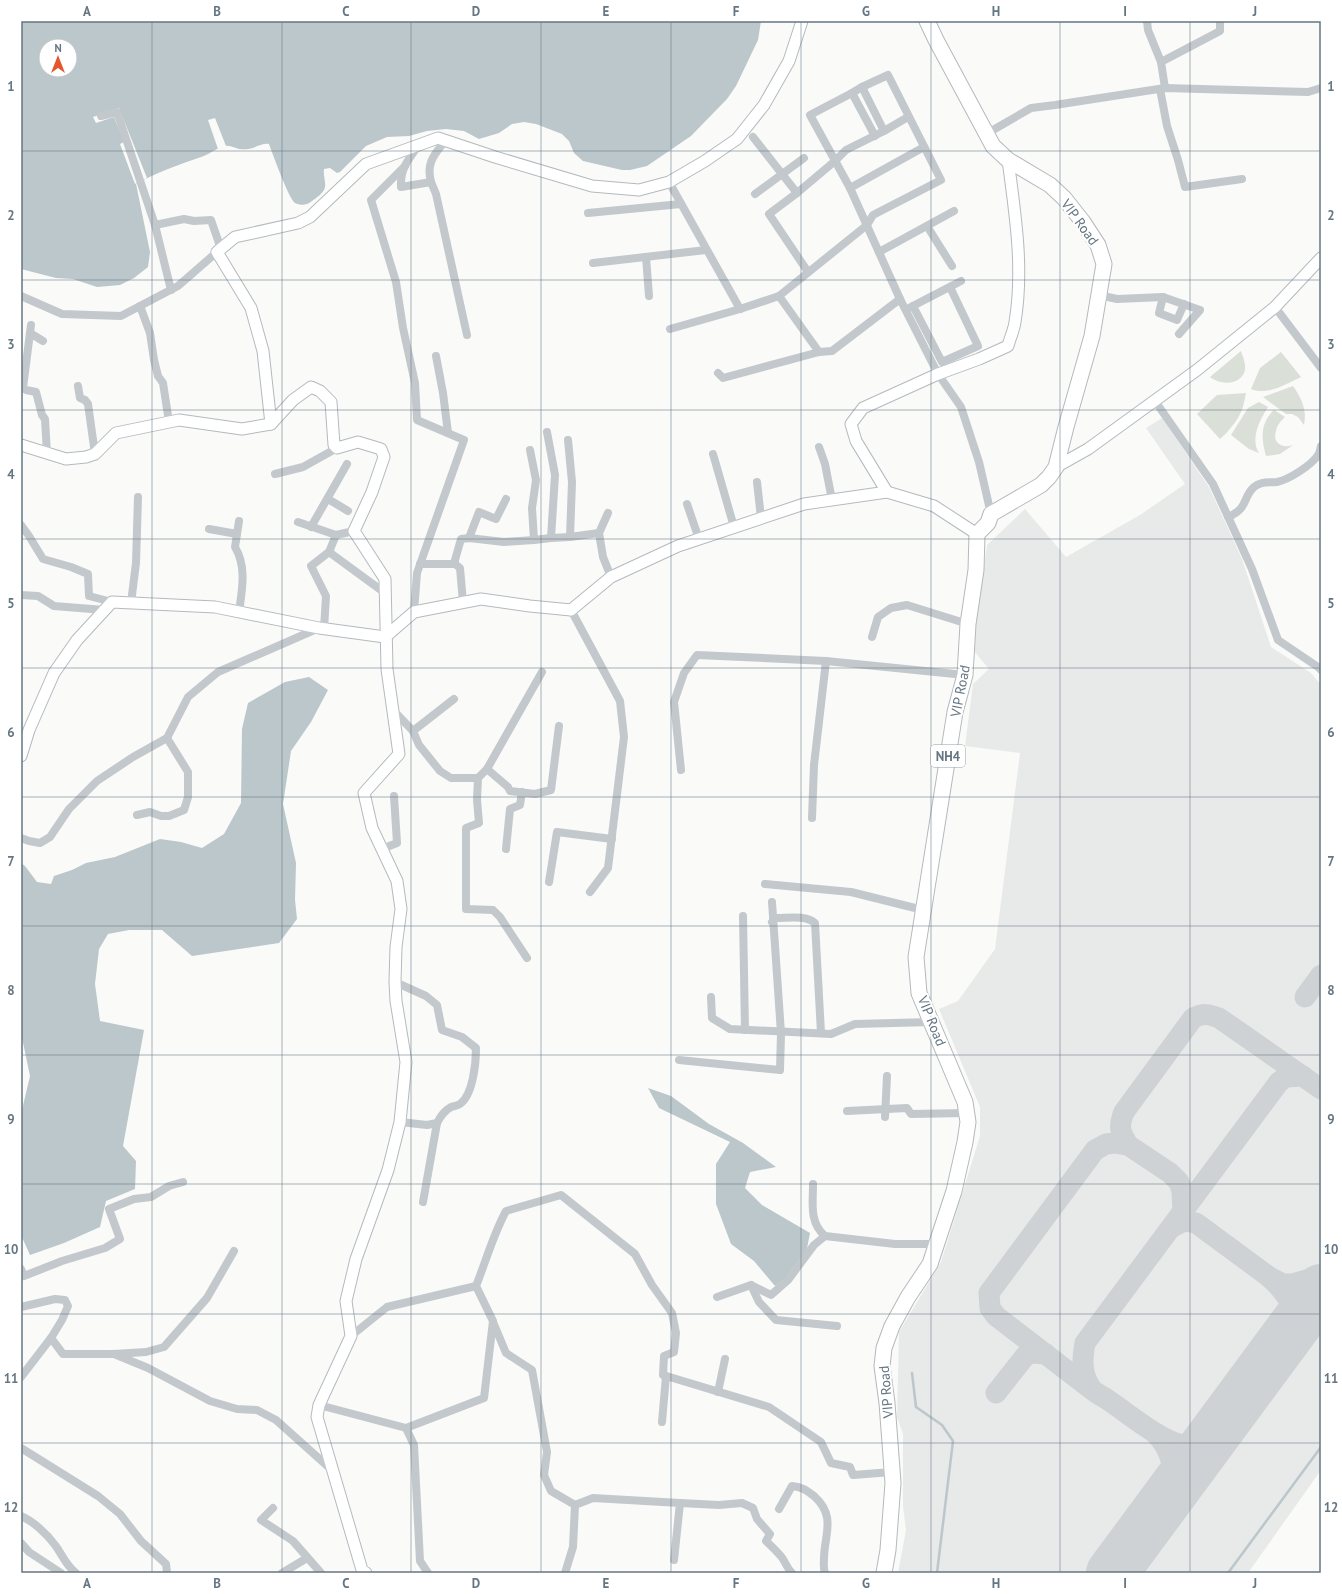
<svg xmlns="http://www.w3.org/2000/svg" width="1342" height="1594" font-family="'PT Sans',sans-serif">
	<style>
		.built { fill: #e8e9e9 }
		.green { fill: #dadfd7 }
		.water { fill: #bbc7cb; fill-rule: evenodd }
		.pier { fill: #fafaf8 }
		.lines { fill: none; stroke-linecap: round; stroke-linejoin: round }
		.stream { stroke: #bbc7cb; stroke-width: 2.5 }
		.taxiway { stroke: #ced2d4; stroke-width: 21 }
		.runway { stroke: #ced2d4; stroke-width: 52 }
		.secondary-casing { stroke: #b3babf; stroke-width: 13 }
		.highway-casing { stroke: #b4b9bd; stroke-width: 17 }
		.street { stroke: #c3c8cc; stroke-width: 8 }
		.secondary { stroke: #fff; stroke-width: 11 }
		.highway { stroke: #fff; stroke-width: 15 }
		.grid { fill: none; stroke: #657683; stroke-width: 1; stroke-opacity: 0.55 }
		.labels { text-anchor: middle; dominant-baseline: central; stroke-width: 4; stroke-linejoin: round; paint-order: stroke }
		.shield { fill: #fff; stroke: #939fa8; stroke-width: 1 }
		.shield-label { font-size: 13px; font-weight: bold; fill: #657683 }
		.street-label { font-size: 14px; fill: #657683; stroke: #fff }
		.neatline { fill: none; stroke: #657683; stroke-width: 1.5 }
		.grid-label { font-size: 13px; text-anchor: middle; font-weight: bold; fill: #657683 }
	</style>
	<rect width="100%" height="100%" fill="#fafaf8"/>
	<path class="built" d="M1162,418L1209,487L1242,559L1271,647L1311,673L1321,685V1470L1248,1573H898L906,1530L903,1506V1434L897,1417L899,1332L941,1262L980,1136V1107L939,1009L958,1001L995,949L1020,753L965,746L973,684L989,669L974,651L976,618L987,545L1025,509L1066,557L1140,515L1185,484L1146,428Z"/>
	<g class="green">
		<path d="M1241,351C1243,357 1246,364 1245,370C1241,386 1220,385 1210,377Z"/>
		<path d="M1281,352L1301,377C1286,384 1267,396 1251,389L1260,368Z"/>
		<path d="M1293,386C1302,399 1307,410 1304,425L1298,417L1292,414H1286L1263,397Z"/>
		<path d="M1246,393C1245,397 1245,399 1244,402C1242,416 1230,430 1220,439L1197,414L1217,395Z"/>
		<path d="M1259,402L1268,407C1260,420 1250,438 1259,453L1249,449L1231,435L1248,408Z"/>
		<path d="M1274,410L1285,417C1281,421 1277,425 1276,431C1272,443 1282,449 1293,445L1280,454L1266,456C1261,439 1260,423 1274,410Z"/>
	</g>
	<g class="water">
		<path d="M21,21H761L758,40L736,86L727,99L691,136L647,166L630,170H622L583,161L574,153L569,141L562,134L536,124L524,122L512,124L499,133L479,139L464,131L446,129L427,131L409,136L387,137L366,146L340,172L337,173L330,168L324,169C323,176 326,182 325,187C324,193 316,198 312,201C308,205 301,206 295,203C289,199 273,155 269,144C262,143 255,148 248,149C237,151 232,144 224,146C217,148 211,153 204,156C181,164 157,172 136,184L150,252L148,267L134,278L120,285L97,287L73,279L56,278L21,269ZM46,46H70V70H46Z"/>
		<path d="M309,677L328,690L311,722L291,751L283,804L296,863L295,900L297,919L279,943L192,956L162,930H129L108,934L99,949L95,984L100,1021L144,1030L123,1146L136,1161L135,1189L106,1201L100,1227L64,1243L30,1255L21,1235V1114L30,1076L21,1033V863L25,866L37,882L51,884L54,876L72,870L86,863L115,857L160,839L181,842L202,848L224,834L241,803L242,729L248,703L285,682Z"/>
		<path d="M648,1088L671,1096L709,1124L743,1143L776,1167L750,1172L745,1188L762,1205L810,1233L804,1264L775,1286L754,1261L731,1244L716,1204V1164L730,1142L659,1108Z"/>
	</g>
	<g class="pier">
		<path d="M119,108L147,178L135,184L120,144L124,142L114,117L96,123L93,117Z"/>
		<path d="M215,118L226,146L218,149L208,120Z"/>
	</g>
	<g class="lines">
		<g class="stream">
			<path d="M912,1373L916,1407L942,1425L953,1441L937,1573"/>
			<path d="M1228,1573L1321,1447"/>
		</g>
		<g class="taxiway">
			<path d="M1305,997L1321,975"/>
			<path d="M1128,1145C1120,1132 1118,1127 1124,1112L1193,1018C1204,1013 1208,1014 1219,1018L1321,1089"/>
			<path d="M1172,1227L1184,1221L1196,1223L1268,1276C1284,1290 1297,1305 1293,1328"/>
			<path d="M1269,1277L1283,1284H1292L1321,1276"/>
			<path d="M1091,1389L996,1316L990,1308L989,1293L1095,1150L1106,1144L1115,1143L1128,1145L1170,1173L1179,1182L1182,1191L1183,1212"/>
			<path d="M996,1393L1026,1355L1033,1353L1046,1354"/>
			<path d="M1155,1433C1171,1448 1176,1471 1172,1491"/>
			<path d="M1209,1442C1200,1445 1192,1448 1182,1445C1158,1439 1129,1414 1108,1400C1103,1396 1094,1393 1091,1388C1081,1373 1082,1360 1085,1343L1279,1082L1286,1077L1303,1076"/>
		</g>
		<path class="runway" d="M1112,1573L1321,1290"/>
		<defs>
			<g id="secondary">
				<path d="M271,424L263,351L251,308L217,252L235,237L298,223L310,217L366,164L438,138L495,157L592,186L639,190L669,182L705,161L737,139L764,105L789,61L802,21"/>
				<path d="M21,445L66,459L86,457L95,454L116,433L179,420L242,429L271,424L293,400L311,387L320,391L331,402L334,445L337,448L358,442L381,449L384,457L372,492L354,531L385,579L387,669L399,754L364,793L372,828L397,881L401,909L396,947L395,982L396,1001L406,1062L400,1122L388,1170L356,1259L346,1301L351,1336L319,1405L317,1417L362,1570L366,1573"/>
				<path d="M1056,467L1088,449L1197,370L1275,307L1321,258"/>
				<path d="M887,492L856,441L851,424L863,408L938,374L979,359L1008,346C1010,338 1014,330 1015,322C1024,268 1015,213 1008,160"/>
				<path d="M21,756L29,730L54,673L77,640L112,602L215,607L319,628L385,637L414,612L481,599L530,606L571,610L611,577L678,546L804,504L887,492L934,506L977,534"/>
			</g>
			<path id="highway" d="M884,1573L888,1550L893,1483L887,1403L882,1366L884,1348L892,1326L908,1297L930,1264L954,1191L965,1142L968,1122L965,1102L919,993L916,957L955,712L965,675L968,624L976,570L977,534L988,523L991,514L1041,485L1049,477L1056,467L1066,427L1092,336L1104,264L1098,245L1083,222L1064,198L1050,185L1008,160L993,146L936,40L927,21"/>
		</defs>
		<use href="#secondary" class="secondary-casing"/>
		<use href="#highway" class="highway-casing"/>
		<g class="street">
			<path d="M1147,21L1148,30L1161,62"/>
			<path d="M1165,88L1161,62L1220,31V21"/>
			<path d="M1160,89L1167,126L1178,160L1185,187L1242,179"/>
			<path d="M852,93L810,115L850,188L900,299L938,374L961,407L979,462L991,514"/>
			<path d="M101,116L117,112L155,225"/>
			<path d="M986,134L1031,108L1055,105L1165,88L1308,92L1321,88"/>
			<path d="M875,136L852,93L862,87L884,131"/>
			<path d="M753,137L797,193"/>
			<path d="M418,146C408,160 400,169 401,187L431,182L436,194L467,335"/>
			<path d="M405,166L371,200L396,282L403,328L415,383L417,420L464,440L417,573L414,612"/>
			<path d="M431,182C426,163 434,155 445,141"/>
			<path d="M669,182L740,309L779,296L867,225L873,215L941,180L888,75L862,87"/>
			<path d="M850,188L924,147"/>
			<path d="M755,194L804,158"/>
			<path d="M588,213L681,204"/>
			<path d="M927,226L952,266"/>
			<path d="M879,252L954,211"/>
			<path d="M646,257L649,296"/>
			<path d="M593,263L706,250"/>
			<path d="M808,272L769,214L797,193L835,161L846,150L884,131L908,117"/>
			<path d="M171,290L155,225L184,219L194,221L211,220L221,249"/>
			<path d="M1099,295L1117,299L1163,297L1200,310L1179,334"/>
			<path d="M21,296L62,314L121,316L178,286L217,252"/>
			<path d="M779,296L819,352"/>
			<path d="M1163,297L1159,313L1177,320L1184,304"/>
			<path d="M140,306L150,333L154,360L158,376L163,383L169,422"/>
			<path d="M913,306L942,362L978,346L950,287"/>
			<path d="M1275,307L1321,368"/>
			<path d="M909,308L961,281"/>
			<path d="M31,325L23,388L26,390L36,392L42,415L45,419L47,454"/>
			<path d="M670,329L740,309"/>
			<path d="M30,333L43,341"/>
			<path d="M436,356L443,393L448,433"/>
			<path d="M718,373L723,378L819,352L832,351L900,299"/>
			<path d="M78,386L80,398L85,400L88,404L95,454"/>
			<path d="M1155,401L1213,484L1252,569L1278,640L1318,667L1321,670"/>
			<path d="M547,432L555,475L551,538L570,537"/>
			<path d="M568,440L572,482L570,537L599,533"/>
			<path d="M819,447L825,464L832,500"/>
			<path d="M530,450L536,480L532,508L534,540L551,538"/>
			<path d="M713,454L734,527"/>
			<path d="M275,474L303,467L337,448"/>
			<path d="M757,482L761,518"/>
			<path d="M328,499L348,511"/>
			<path d="M687,504L699,539"/>
			<path d="M608,513L599,533L603,557L611,577"/>
			<path d="M1228,517C1249,508 1242,498 1254,487C1261,481 1268,483 1277,482C1288,480 1312,465 1318,455C1320,453 1320,449 1321,446"/>
			<path d="M298,522L336,535"/>
			<path d="M21,525L29,536L43,559L71,567L88,574L89,596L112,602"/>
			<path d="M311,527L347,464"/>
			<path d="M209,529L237,534"/>
			<path d="M354,531L336,535L329,552L385,593"/>
			<path d="M469,538L479,512L496,519L506,499"/>
			<path d="M420,564H455"/>
			<path d="M21,595L38,596L54,606L104,610"/>
			<path d="M463,602L460,568L455,564V560L461,539L469,538L504,542L534,540"/>
			<path d="M131,603L136,563L138,497"/>
			<path d="M571,610L620,701L624,737L608,868L590,892"/>
			<path d="M239,612C242,590 247,567 235,547L239,521"/>
			<path d="M324,629L326,596L311,566L329,552"/>
			<path d="M872,637L878,617L891,608L907,605L968,624"/>
			<path d="M393,710L413,731L419,745L440,771L451,778H478L487,769L508,787L510,791L535,794L551,790L559,726"/>
			<path d="M413,731L454,699"/>
			<path d="M487,769L542,672"/>
			<path d="M681,770L674,702L684,673L697,655L826,661L965,675"/>
			<path d="M478,778L477,800L479,823L466,828V909L493,910L500,917L527,958"/>
			<path d="M137,815L150,812L161,816H169L184,810L188,797V772L167,738"/>
			<path d="M812,818L814,765L826,661"/>
			<path d="M21,838L29,841L40,843L50,837L69,809L97,781L133,757L167,738L188,697L218,672L319,628"/>
			<path d="M382,849L397,843L394,796"/>
			<path d="M506,849L510,809L520,805L522,792"/>
			<path d="M549,882L557,832L612,839"/>
			<path d="M765,884L851,892L923,910"/>
			<path d="M743,916L745,1030"/>
			<path d="M772,922L776,918C789,918 805,915 815,923L821,1033"/>
			<path d="M395,982L426,996L437,1005L442,1030L462,1037L476,1048C476,1063 473,1095 460,1104C457,1106 454,1106 451,1107C444,1111 440,1117 437,1123L427,1125L400,1122"/>
			<path d="M711,997L712,1018L730,1029L831,1034L855,1024L932,1022"/>
			<path d="M679,1060L780,1070L781,1033L772,902"/>
			<path d="M847,1111L907,1108L911,1114L967,1113"/>
			<path d="M885,1117L887,1076"/>
			<path d="M813,1184C813,1202 809,1223 825,1236L895,1244H936"/>
			<path d="M423,1202L437,1123"/>
			<path d="M21,1269L24,1276L62,1261L105,1248L120,1239L109,1209L134,1199L151,1197L169,1186L183,1182"/>
			<path d="M751,1285L759,1302L776,1320L837,1326"/>
			<path d="M717,1297L751,1285L771,1295L788,1280L814,1245L825,1236"/>
			<path d="M21,1307L55,1299L65,1300L68,1306L62,1320L51,1338L21,1377"/>
			<path d="M493,1322L506,1353L532,1370L547,1452L544,1475L551,1491L575,1505L573,1547L565,1573"/>
			<path d="M351,1336L387,1307L476,1286"/>
			<path d="M51,1338L63,1354H114L146,1352L164,1347L207,1298L234,1251"/>
			<path d="M114,1354L148,1368L210,1401L237,1409L257,1410L276,1420L333,1471"/>
			<path d="M718,1392L725,1359"/>
			<path d="M319,1405L406,1428L414,1445L420,1561L428,1573"/>
			<path d="M662,1422L666,1376"/>
			<path d="M406,1428L484,1398L493,1321L476,1286C486,1261 493,1235 506,1211L561,1195L635,1254L652,1285L672,1313L676,1333L674,1352L664,1356L663,1375L769,1407L821,1442L831,1463L850,1467L853,1475L892,1472"/>
			<path d="M21,1448L98,1496L120,1514L141,1541L166,1564L167,1573"/>
			<path d="M680,1503L719,1505L742,1503L753,1508L757,1519L770,1534L766,1541C772,1547 778,1552 783,1559C786,1564 787,1568 792,1573"/>
			<path d="M575,1505L593,1498L680,1503L674,1560"/>
			<path d="M273,1508L261,1520L293,1541L321,1573"/>
			<path d="M779,1509L792,1486C802,1487 806,1490 814,1496C836,1516 825,1533 824,1557C824,1563 823,1568 825,1573"/>
			<path d="M21,1516C33,1521 47,1534 55,1545C62,1554 66,1566 76,1573"/>
			<path d="M21,1543L29,1552L61,1573"/>
			<path d="M282,1573L307,1558"/>
		</g>
		<use href="#secondary" class="secondary"/>
		<use href="#highway" class="highway"/>
	</g>
	<path class="grid" d="M152,21V1573M282,21V1573M411,21V1573M541,21V1573M671,21V1573M801,21V1573M931,21V1573M1060,21V1573M1190,21V1573M21,151H1321M21,280H1321M21,410H1321M21,539H1321M21,668H1321M21,797H1321M21,926H1321M21,1055H1321M21,1184H1321M21,1314H1321M21,1443H1321"/>
	<g class="labels">
		<rect class="shield" x="931" y="745" width="34" height="22" rx="3"/>
		<g class="shield-label">
			<text x="948" y="756">NH4</text>
		</g>
		<g class="street-label">
			<text transform="translate(1080 222) rotate(54)">VIP Road</text>
			<text transform="translate(960 691) rotate(-79)">VIP Road</text>
			<text transform="translate(932 1021) rotate(68)">VIP Road</text>
			<text transform="translate(886 1392) rotate(-95)">VIP Road</text>
		</g>
	</g>
	<rect width="1342" height="1594" fill="none" stroke="#ffffff" stroke-width="44"/>
	<g transform="translate(58 58)"><circle r="19" fill="#ffffff" stroke="#c1c8cd"/>
	<path d="M0-3L7 15L0 10L-7 15Z" fill="#e4572e"/>
	<text y="-6" font-size="11" font-weight="bold" text-anchor="middle" fill="#657683">N</text>
	</g>
	<rect x="22" y="22" width="1298" height="1550" class="neatline"/>
	<g class="grid-label">
		<text x="87" y="16">A</text>
		<text x="217" y="16">B</text>
		<text x="346" y="16">C</text>
		<text x="476" y="16">D</text>
		<text x="606" y="16">E</text>
		<text x="736" y="16">F</text>
		<text x="866" y="16">G</text>
		<text x="996" y="16">H</text>
		<text x="1125" y="16">I</text>
		<text x="1255" y="16">J</text>
		<text x="11" y="91">1</text>
		<text x="1331" y="91">1</text>
		<text x="11" y="220">2</text>
		<text x="1331" y="220">2</text>
		<text x="11" y="349">3</text>
		<text x="1331" y="349">3</text>
		<text x="11" y="479">4</text>
		<text x="1331" y="479">4</text>
		<text x="11" y="608">5</text>
		<text x="1331" y="608">5</text>
		<text x="11" y="737">6</text>
		<text x="1331" y="737">6</text>
		<text x="11" y="866">7</text>
		<text x="1331" y="866">7</text>
		<text x="11" y="995">8</text>
		<text x="1331" y="995">8</text>
		<text x="11" y="1124">9</text>
		<text x="1331" y="1124">9</text>
		<text x="11" y="1254">10</text>
		<text x="1331" y="1254">10</text>
		<text x="11" y="1383">11</text>
		<text x="1331" y="1383">11</text>
		<text x="11" y="1512">12</text>
		<text x="1331" y="1512">12</text>
		<text x="87" y="1588">A</text>
		<text x="217" y="1588">B</text>
		<text x="346" y="1588">C</text>
		<text x="476" y="1588">D</text>
		<text x="606" y="1588">E</text>
		<text x="736" y="1588">F</text>
		<text x="866" y="1588">G</text>
		<text x="996" y="1588">H</text>
		<text x="1125" y="1588">I</text>
		<text x="1255" y="1588">J</text>
	</g>
</svg>
